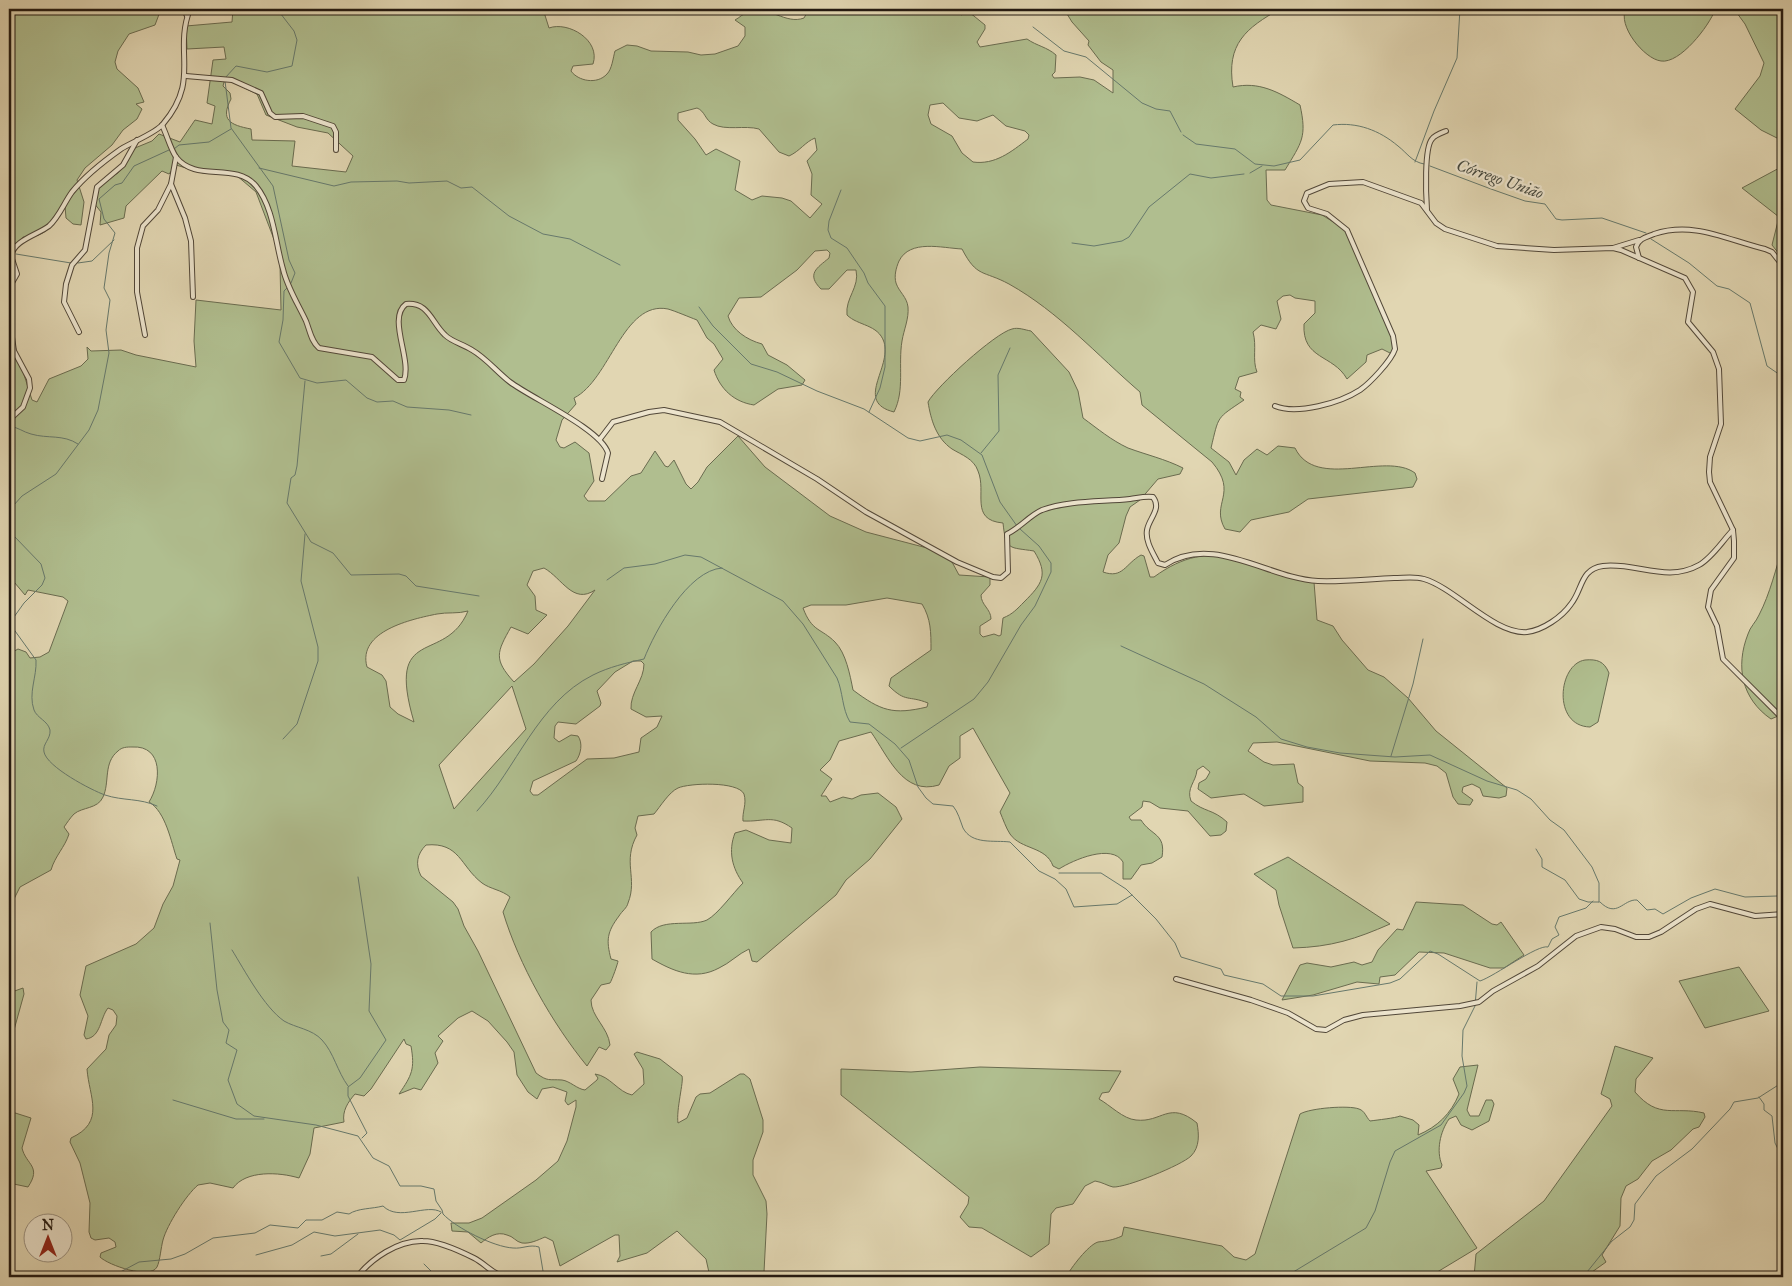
<svg xmlns="http://www.w3.org/2000/svg" width="1792" height="1286" font-family="'IM FELL Great Primer',serif">
	<style>
		.green { fill: #b0be8f; stroke: #6a6c50; fill-rule: evenodd }
		.lines { fill: none; stroke-linecap: round; stroke-linejoin: round }
		.stream { stroke: #67796c; stroke-width: 1 }
		.minor-casing { stroke: #524839; stroke-width: 6 }
		.minor { stroke: #ece4cd; stroke-width: 4 }
		.labels { text-anchor: middle; dominant-baseline: central; stroke-width: 4.5; stroke-linejoin: round; paint-order: stroke }
		.water-label { font-size: 16px; font-style: italic; fill: #45493f; stroke: #ece4cd }
	</style>
	<rect width="100%" height="100%" fill="#e1d6b2"/>
	<filter id="stains"><feTurbulence type="fractalNoise" baseFrequency=".004" numOctaves="4"/><feColorMatrix values="0 0 0 0 .2 0 0 0 0 .09 0 0 0 0 .02 0 0 0 .5 -.17"/></filter>
	<radialGradient id="worn" r=".72"><stop offset=".6" stop-color="#630" stop-opacity="0"/><stop offset="1" stop-color="#630" stop-opacity=".3"/></radialGradient>
	<g class="green">
		<path d="M9,9H161L155,25L129,34L118,51L115,62L117,69L138,88L144,102L136,104L142,109L137,119L123,130L112,145L85,168L77,180L84,202L81,225L73,224L66,218L65,206C55,223 45,239 23,237L9,260L16,275L9,286Z"/>
		<path d="M233,9H543L549,28C568,21 601,40 593,64L573,66L571,71C578,81 597,85 607,74C612,69 613,58 615,51L627,45L637,46L651,51L688,52L701,55L715,54L738,46L745,36V27L735,20C739,18 744,13 749,11C768,5 786,25 804,18L809,9H956L961,15L969,12L985,25V29L977,42L980,47L1027,39C1037,46 1047,47 1056,55L1055,72L1052,75L1054,78L1080,77L1094,80L1113,93V70L1101,62L1088,45L1089,41L1072,22L1064,9H1280C1246,28 1226,44 1233,87C1259,81 1278,92 1300,105C1307,137 1302,142 1285,170H1266L1267,200L1271,205L1322,215L1345,229L1387,325L1395,347L1392,354L1382,349L1367,355L1366,362L1347,379C1333,354 1302,360 1304,324L1315,313V301L1295,298L1290,295L1283,296L1277,301L1281,319L1276,329L1261,325L1253,332C1257,346 1252,360 1257,372L1239,377L1235,389L1241,392L1240,397L1244,400C1216,419 1219,415 1211,448L1229,462L1236,475L1244,460L1257,449L1267,455L1278,446L1295,448C1316,491 1385,451 1415,473L1417,479L1413,487L1308,499L1289,512L1251,520L1240,532L1225,529C1210,503 1239,494 1212,462L1142,405L1140,392C1097,355 1059,312 1009,284C983,270 977,278 962,249C942,248 910,239 899,261C896,268 894,276 896,283C899,292 907,297 908,307C909,319 904,329 902,341C898,365 905,390 894,412C854,402 892,368 884,342C878,324 858,326 847,315C845,298 860,287 856,270H847L829,289H821C806,274 817,268 829,258L830,253L827,250L815,251L797,270L761,297L739,298L728,316C732,330 747,340 762,344L768,355L787,365L805,380L802,385L778,389L754,405C734,402 720,389 714,370L723,359L714,344L707,338L697,320C689,317 675,311 668,309C623,300 610,380 574,398L576,404L562,420L556,440L560,447L564,448L575,442L589,453L594,481L584,496L588,501H605L631,476L641,473L655,451L665,466L668,467L674,460L686,484L691,489L698,482L707,467L738,436L765,467L830,516L866,532L931,549L952,562L959,575L990,577V585L981,595C981,605 991,609 991,619L980,626V634L983,637L994,634L999,636L1001,635L1003,618C1013,614 1017,609 1024,602C1042,584 1049,575 1034,551C1009,547 1006,551 1003,523C969,520 987,492 978,471C974,459 962,455 952,449C936,438 931,420 928,402C936,387 995,333 1012,329C1018,327 1025,330 1031,331L1069,372L1078,391L1083,418C1098,429 1111,440 1128,448C1147,455 1165,459 1183,468L1180,474L1158,479L1140,500L1130,507L1126,516L1119,543L1108,555L1103,572C1123,579 1125,564 1141,555L1144,556L1150,577H1154C1214,533 1252,567 1314,582L1317,620L1333,626L1342,640L1368,670L1384,677L1408,698L1436,731L1507,788L1506,796L1499,798L1483,796L1480,788L1472,784L1463,787L1462,792L1473,800L1470,805L1458,804L1453,797L1446,773L1437,766L1425,763L1370,761L1277,742L1253,743L1248,751L1264,762L1273,765L1294,764L1298,783L1303,787V802L1264,806L1244,794L1211,798L1198,789L1199,783L1206,779L1210,772L1203,766L1197,770C1196,782 1186,788 1191,801C1204,812 1213,809 1227,822L1226,831L1221,835L1210,836L1188,811L1160,808L1150,802L1143,801L1142,807L1129,817L1131,820H1141C1151,836 1166,833 1162,857L1152,863L1141,865L1131,879H1123V862C1112,843 1073,860 1059,869L1053,866C1046,846 1021,850 1010,834C1006,828 1003,819 1000,812L1010,793L973,728L960,736V758L949,766L939,785C903,796 888,756 871,732L839,741L830,760L820,770L832,779L821,796H826L830,802L843,797L852,799L861,795L878,793L896,807L902,819L870,859L846,880L836,895L757,962L752,961L749,949C738,954 730,963 719,968C695,981 673,971 652,959L651,932C664,918 692,927 707,920C718,914 733,893 743,883C732,868 728,851 735,833L746,830L769,840L791,843L792,828C772,814 765,822 743,821C742,812 747,804 744,794C738,781 689,783 678,788C669,792 660,807 654,814L638,816L635,828L637,835C622,862 638,878 628,903C627,908 622,911 619,916C607,932 606,940 611,959L618,961C618,963 612,980 610,983L601,985L591,1000C591,1017 608,1027 610,1045L606,1050L599,1047L587,1066C552,1023 519,965 503,912L510,897C502,890 490,889 482,883C460,866 460,842 426,845C417,854 415,864 421,876L453,902L458,909L464,926L478,951L536,1073C548,1082 549,1079 562,1080C570,1081 577,1089 585,1090L597,1080L598,1078L595,1074C610,1076 618,1092 632,1095L644,1084L643,1069L634,1054L637,1052L660,1059L682,1076C684,1081 676,1110 678,1123L687,1118L696,1097L700,1094L710,1093L740,1074H744L750,1079L763,1120V1132L753,1160V1175L766,1201L767,1214L764,1272L760,1277H710L706,1259L677,1231L647,1253L617,1262L620,1256L619,1235H615L560,1266L553,1241L545,1237C538,1240 530,1244 522,1243C516,1242 513,1236 507,1235C497,1231 488,1237 481,1243L468,1232L452,1231L451,1223H469L482,1218L536,1180L558,1161L567,1141L576,1107V1100L568,1105L565,1101L567,1092L553,1087L542,1089L537,1099L528,1092L517,1075L514,1052L507,1042L488,1021L472,1011L458,1018L438,1036L443,1041L435,1053L438,1063L421,1090L414,1088L399,1094C412,1075 415,1069 411,1046L406,1044L404,1039L371,1089L364,1096L355,1094C348,1102 342,1111 344,1122L314,1128L310,1154L299,1178C279,1172 246,1170 233,1188L210,1183L198,1185C186,1195 167,1225 163,1240C161,1247 160,1261 157,1267C150,1280 108,1265 100,1257L101,1253L116,1247L115,1242L109,1238L95,1240L91,1238L89,1232L90,1203L80,1163L70,1142L71,1138C106,1122 89,1097 87,1069L106,1049L109,1035L116,1025L117,1016L113,1010L108,1008C100,1018 101,1037 86,1039L84,1035L88,1016L80,995L86,966L136,944L154,928L163,904L173,886L180,860L177,859C171,842 166,812 149,802C161,783 164,745 132,747C127,747 122,747 118,751C103,763 110,782 103,797C98,809 82,807 74,814C70,818 67,823 64,827L69,834C65,847 55,856 51,870L20,887L9,909V654L18,649L26,652L30,658L40,657L49,652L68,601L63,597L28,590L25,595L9,576V327L32,400L37,402L49,379L81,366L88,359L87,347L91,351L121,350L136,355L196,367L194,341L196,300L281,310L280,265L275,242L256,192L236,175L203,173L176,165L169,174L162,171L126,206L124,218L100,225L101,212L94,203L97,189L105,181L118,173L135,148L152,141L159,134L180,142L195,120L212,124L215,106L207,103L213,60L226,59L224,47L187,49L186,26L232,22ZM230,81L257,94L266,115L297,127L328,133L353,156L346,172L292,166L295,141L252,140L251,129C230,125 220,120 231,99L230,93L223,86L224,82ZM943,103L959,118L977,121L993,115L1006,126L1025,131L1029,135L1028,139C1011,152 995,165 973,162L962,153L952,136L931,124L928,115L930,105ZM697,108C705,111 705,120 713,124C725,131 745,125 759,129L779,152L789,156C800,151 805,142 815,138L817,150L807,161L812,174L811,195L822,204L810,218L791,201L782,198L762,196L752,200L735,190L740,161L716,149L706,155L695,139L678,120V113ZM544,568C562,578 573,605 595,590L568,626L534,664L514,682C493,659 497,652 511,627L528,634L547,615L536,610L535,596L527,585L533,571ZM887,598L922,604C931,619 931,632 931,650L891,678L889,686C906,703 908,695 928,703L927,707C893,715 881,711 853,690C850,675 846,653 835,642C821,628 812,632 803,608L811,605H846ZM468,611C445,666 385,623 414,722L398,714L390,707L386,681L382,675L367,667C357,631 412,619 437,614C447,612 458,614 468,611ZM633,661H641L644,664C644,680 630,693 631,709L646,717L662,716L657,727L641,738L639,752L614,758L587,759L538,795H533L530,791L533,781L576,761C581,754 583,743 578,736L571,735L559,742L554,738L555,726L558,722L576,724L600,706L601,703L597,691L615,672ZM512,686L526,729L454,809L439,765Z"/>
		<path d="M1626,9H1715V10C1709,26 1680,64 1661,61C1644,59 1617,25 1626,9Z"/>
		<path d="M1734,9H1783V141L1761,130L1735,109L1760,76L1764,63L1745,24Z"/>
		<path d="M1783,166V259L1772,245L1779,217L1742,188Z"/>
		<path d="M1783,546V714L1771,719C1742,699 1735,667 1748,634C1750,627 1756,622 1759,615C1770,594 1776,568 1783,546Z"/>
		<path d="M1585,660C1597,659 1604,661 1609,673L1598,722L1590,727C1552,726 1558,664 1585,660Z"/>
		<path d="M1288,857L1390,924C1356,939 1331,947 1293,948L1279,905L1276,890L1254,874Z"/>
		<path d="M1416,902L1463,905L1492,924L1497,925L1501,922L1524,955L1504,968H1490L1444,953L1419,952L1395,975L1380,977L1379,984L1357,982L1313,995L1282,1000L1300,965L1307,963L1331,967L1354,962L1362,965L1372,962L1378,950L1397,929L1403,930Z"/>
		<path d="M1739,967L1769,1011L1705,1028L1679,981Z"/>
		<path d="M23,988L24,994L9,1048V993Z"/>
		<path d="M1615,1046L1653,1058L1636,1079L1635,1092C1659,1120 1674,1106 1704,1113L1705,1117L1699,1127L1693,1129L1671,1150L1652,1161L1638,1179L1626,1186L1621,1198L1620,1226L1602,1255L1606,1262L1585,1277H1474L1476,1254L1544,1201L1612,1106L1610,1099L1601,1094Z"/>
		<path d="M1478,1065L1467,1110L1470,1116H1479L1486,1100H1492L1494,1104L1489,1121L1472,1130L1461,1125L1456,1116L1449,1119C1440,1132 1436,1151 1442,1165L1441,1168L1426,1171L1477,1248L1429,1277H1066C1071,1268 1088,1245 1098,1242C1107,1241 1113,1240 1122,1236L1124,1227L1222,1246L1234,1257L1246,1260L1255,1254L1300,1114C1310,1108 1349,1105 1359,1109C1365,1111 1366,1117 1370,1121C1377,1120 1396,1118 1400,1116L1413,1120L1419,1125L1418,1135C1437,1127 1451,1114 1459,1094L1453,1079L1460,1067Z"/>
		<path d="M980,1067L1121,1071L1109,1092L1102,1093L1099,1099C1110,1105 1123,1119 1136,1120C1162,1123 1169,1100 1197,1123C1199,1134 1200,1147 1191,1156C1182,1165 1126,1188 1113,1187C1108,1186 1102,1182 1095,1181L1085,1186L1073,1204L1056,1208L1051,1214L1049,1244L1031,1257L982,1228L969,1227L960,1217L968,1204L969,1197L841,1095V1069L911,1072Z"/>
		<path d="M9,1111L31,1118L22,1148C26,1165 42,1166 28,1187L9,1183Z"/>
	</g>
	<g class="lines">
		<g class="stream">
			<path d="M1033,27L1064,51L1086,57L1142,103L1156,109L1170,111L1181,132"/>
			<path d="M225,78L236,66L267,72L292,66L297,40L294,31L277,9"/>
			<path d="M225,81L231,128L273,186L289,260L295,273L291,283"/>
			<path d="M1183,135L1196,144L1235,149L1255,164L1274,166L1300,160L1333,125C1357,122 1379,130 1398,146C1407,153 1412,162 1424,164"/>
			<path d="M174,149L179,145L209,142L231,129"/>
			<path d="M1415,162L1434,111L1457,58L1460,9"/>
			<path d="M1430,166L1491,189L1525,201L1545,204L1556,219L1562,220L1602,218L1646,233"/>
			<path d="M259,168L334,186L351,182L397,181L409,183L447,181L461,188L472,187L509,216L543,234L570,239L620,265"/>
			<path d="M1250,173L1262,166"/>
			<path d="M841,190L829,221L828,230L831,238L847,248L864,273L868,283L885,306V367L880,388L869,412"/>
			<path d="M1651,239L1689,263L1717,286L1729,289L1750,303L1767,366L1783,377"/>
			<path d="M1072,243L1094,246L1122,241L1129,237L1149,207L1190,174L1211,178L1244,174"/>
			<path d="M16,254L71,263"/>
			<path d="M78,263L92,261L114,240"/>
			<path d="M287,288L284,291L283,320L279,342L300,378L317,383L346,380L367,398L377,402L393,401L407,407L449,410L471,415"/>
			<path d="M699,307L713,326L751,364L777,372L817,391L864,409L908,438L920,441L947,435L961,440L982,455L1000,502L1017,526"/>
			<path d="M305,381L297,466L295,475L291,478L287,503L311,542L333,553L351,575L399,574L406,576L416,586L479,596"/>
			<path d="M9,426C18,427 23,432 31,434C48,439 63,434 78,444"/>
			<path d="M981,453L999,431L998,375L1010,348"/>
			<path d="M607,580L624,568L655,564L685,555L701,557L783,601L803,624L837,678C843,692 842,709 850,722L869,724L895,744L909,760L918,787L926,798L933,804L953,806C958,812 960,820 963,828C972,845 994,840 1010,842L1039,871L1055,879L1066,889L1074,907L1117,904L1132,895"/>
			<path d="M9,624L24,603L42,585L45,578L41,564L14,536L12,527L13,506L22,496L56,474L89,430L98,410L109,353L106,330L110,300L104,288L109,253L115,233L104,219L99,199L115,185L122,183L134,166L169,150"/>
			<path d="M10,624L36,660C37,677 28,693 34,710C37,718 48,721 50,730C51,739 42,744 44,752C47,767 91,790 105,795C123,801 140,798 157,806"/>
			<path d="M1121,646L1204,684L1256,717L1281,739L1307,747L1340,753L1395,757L1430,755L1487,781L1517,790L1531,799L1550,820L1564,830L1592,867L1599,883V902"/>
			<path d="M283,739L297,724L318,661V647L301,581L305,534"/>
			<path d="M901,748L974,699L988,682L1021,625L1035,606L1051,572V563L1039,546L1020,529"/>
			<path d="M1391,756L1413,684L1423,639"/>
			<path d="M477,811C517,768 537,703 593,675C609,667 626,663 644,659C655,631 688,570 722,568"/>
			<path d="M1536,849L1542,859V867L1565,880L1579,899L1588,902H1599"/>
			<path d="M1059,873H1101L1126,889L1156,919L1175,943L1181,957L1221,969L1224,975L1263,984L1281,996H1313L1390,983L1400,979L1430,951L1438,954L1480,981C1495,976 1538,944 1548,947L1552,939L1559,935L1555,927L1559,917L1586,908L1593,901"/>
			<path d="M358,877L371,964L369,1011L386,1040L360,1078L348,1087V1096L367,1133L362,1138"/>
			<path d="M1600,902C1617,919 1623,899 1637,900L1647,910L1655,909L1663,914L1691,898L1715,889L1745,897L1777,896L1783,890"/>
			<path d="M210,923L217,990L223,1022L229,1030L226,1043L237,1050L228,1080L237,1104L254,1116L316,1125L358,1136L373,1158L389,1166L400,1186H421L434,1189L436,1201L442,1210L443,1214C456,1228 494,1247 513,1248C523,1249 529,1244 539,1247L544,1277"/>
			<path d="M232,950C245,971 264,1007 284,1021C296,1028 312,1029 322,1040C334,1053 337,1071 348,1086"/>
			<path d="M1759,1097L1764,1104V1110L1772,1116L1775,1143L1783,1159"/>
			<path d="M173,1100L236,1119H264"/>
			<path d="M256,1255L292,1245L314,1232L335,1236L380,1230L394,1235L400,1240L435,1219L441,1213"/>
			<path d="M321,1256L331,1254L358,1234"/>
			<path d="M424,1264L437,1277"/>
			<path d="M9,1270L19,1277"/>
			<path d="M111,1277L139,1262L171,1259L185,1254L213,1238L255,1233L270,1225L298,1228L306,1220H322L337,1212L349,1214C358,1208 372,1209 383,1206C399,1222 427,1203 441,1212"/>
			<path d="M1285,1277L1366,1228L1375,1211L1390,1162L1395,1151L1441,1125L1464,1093L1467,1086L1462,1056L1463,1030L1475,1006L1477,982"/>
			<path d="M1583,1277L1612,1241L1630,1227L1634,1220L1635,1204L1656,1176L1692,1149L1730,1109L1734,1102L1758,1098L1783,1082"/>
		</g>
		<defs>
			<g id="minor">
				<path d="M184,9L187,16"/>
				<path d="M186,76L232,80L261,93L270,113L275,117L303,116L333,126L336,132V150"/>
				<path d="M162,125C167,135 170,148 176,157C196,183 235,161 256,186C274,208 275,242 283,269C287,287 298,304 306,321C310,331 311,341 319,348L372,357L398,380H404C412,359 387,318 406,304C429,302 431,322 445,335C452,342 463,344 472,350C486,358 497,372 510,382C531,398 601,429 608,453L602,479"/>
				<path d="M176,157L171,184L185,218L191,241L193,297"/>
				<path d="M1427,210C1426,196 1424,148 1432,139C1435,135 1441,133 1446,131"/>
				<path d="M1613,248L1639,240"/>
				<path d="M1639,258L1636,247C1639,238 1647,237 1654,234C1694,221 1727,240 1765,249L1772,252L1783,266"/>
				<path d="M9,288L17,274L11,256C14,240 37,235 49,226C59,217 64,203 72,192C85,176 104,161 121,149C132,142 156,133 163,124C201,79 173,53 190,9"/>
				<path d="M9,317L14,351L29,379L30,388L23,407L9,420"/>
				<path d="M79,332L64,302L66,284L72,265L85,250L97,187L123,165L137,140"/>
				<path d="M145,335L137,292V248L143,226L158,210L171,184"/>
				<path d="M1275,406C1297,415 1340,403 1360,390C1370,383 1391,361 1395,349L1393,336L1347,230L1327,214L1308,208L1304,201L1307,193L1329,184L1363,182L1421,203L1436,223L1445,229L1497,246L1554,250L1613,248L1621,250L1685,278L1693,292L1688,322L1713,352L1719,369L1721,424L1710,457L1709,472L1710,482L1733,530L1734,541V558L1711,590L1708,607L1717,626L1723,659L1783,719"/>
				<path d="M600,439L613,422L649,412L664,410L720,422L817,479L866,512L957,562L993,577L1001,578L1008,572L1007,534C1020,528 1030,515 1042,510C1069,500 1102,502 1130,499C1138,498 1144,496 1153,497C1162,509 1149,518 1147,530C1145,541 1153,553 1158,563L1165,565C1213,533 1269,579 1318,581C1343,582 1369,579 1394,578C1404,578 1414,576 1424,579C1455,588 1495,635 1527,632C1543,630 1562,617 1571,604C1583,589 1580,569 1603,566C1636,562 1667,583 1699,565C1712,558 1723,540 1733,530"/>
				<path d="M1176,979L1251,1000L1288,1013L1316,1029L1326,1030L1344,1020L1363,1015L1460,1006L1479,1002L1493,991L1538,966L1576,936L1601,927L1615,929L1636,937H1649L1661,932L1696,909L1710,904L1755,916L1783,914"/>
				<path d="M357,1277C371,1259 398,1240 423,1241C438,1241 460,1251 474,1258C486,1264 493,1275 506,1277"/>
			</g>
		</defs>
		<use href="#minor" class="minor-casing"/>
		<use href="#minor" class="minor"/>
	</g>
	<g class="labels">
		<g class="water-label">
			<text transform="translate(1500 179) rotate(19)">Córrego União</text>
		</g>
	</g>
	<rect width="1792" height="1286" fill="none" stroke="#e1d6b2" stroke-width="30"/>
	<rect x="10" y="10" width="1772" height="1266" fill="none" stroke="#231911" stroke-width="2.5"/>
	<rect x="15" y="15" width="1762" height="1256" fill="none" stroke="#231911"/>
	<g transform="translate(48 1238)"><circle r="24" fill="#ece4cd" stroke="#9c9382"/>
	<path d="M0-4L9 19L0 12L-9 19Z" fill="#8f2418"/>
	<text y="-8" font-size="14" font-weight="bold" text-anchor="middle" fill="#231911">N</text>
	</g>
	<rect width="100%" height="100%" filter="url(#stains)"/>
	<rect width="100%" height="100%" fill="url(#worn)"/>
</svg>
